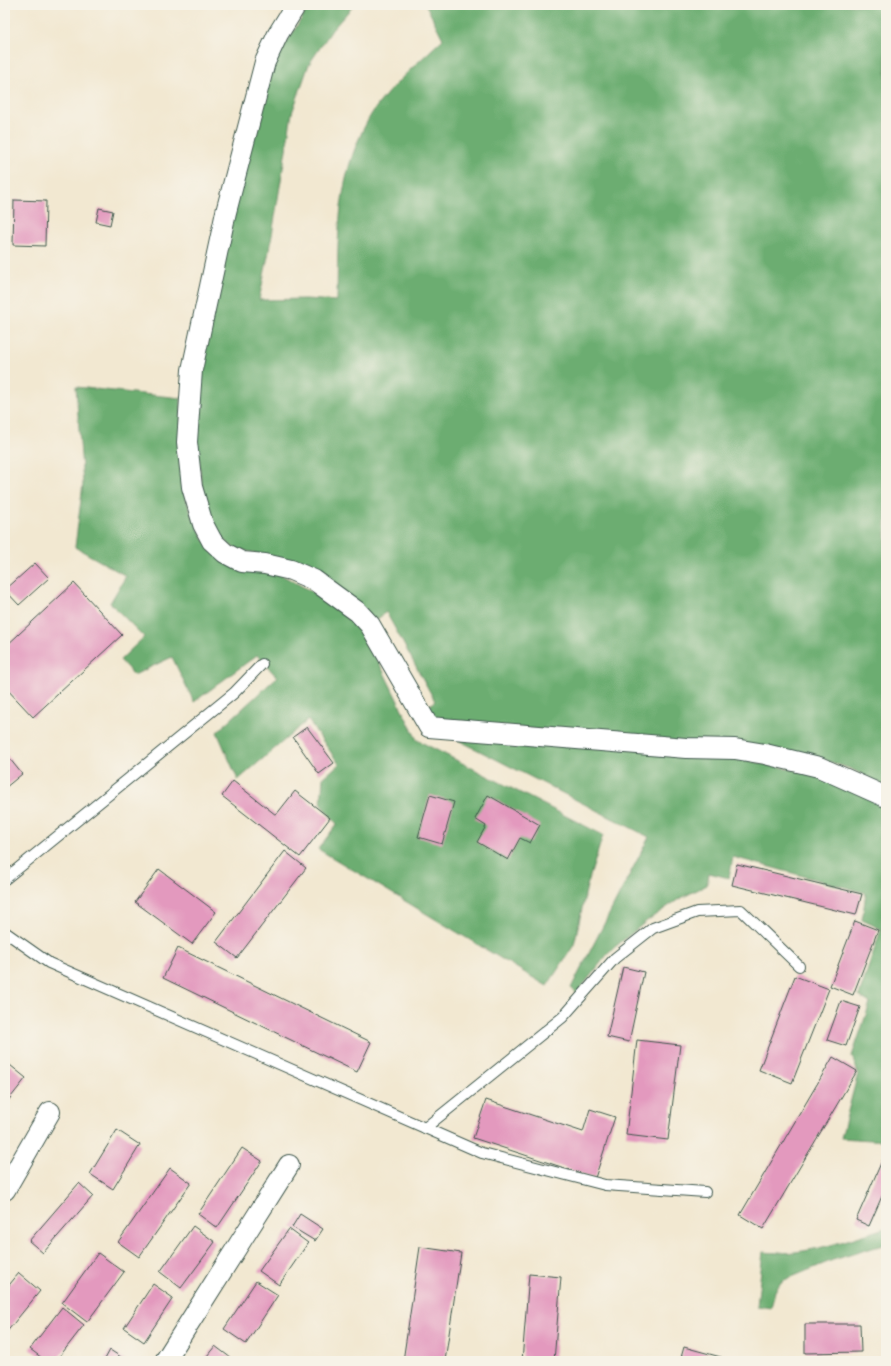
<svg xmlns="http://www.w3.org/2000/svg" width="891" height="1366" font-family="'Gochi Hand',sans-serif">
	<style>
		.forest { fill: #6cad71; stroke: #467552 }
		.building { fill: #e399be }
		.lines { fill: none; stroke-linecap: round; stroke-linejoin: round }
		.service-casing { stroke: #3f574c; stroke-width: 12 }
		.minor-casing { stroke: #3f574c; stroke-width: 22 }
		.service { stroke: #fff; stroke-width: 10 }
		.minor { stroke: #fff; stroke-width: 20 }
	</style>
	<rect width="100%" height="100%" fill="#f7f3e8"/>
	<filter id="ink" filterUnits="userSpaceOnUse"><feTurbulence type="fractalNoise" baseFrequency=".025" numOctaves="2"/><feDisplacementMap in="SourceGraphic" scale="8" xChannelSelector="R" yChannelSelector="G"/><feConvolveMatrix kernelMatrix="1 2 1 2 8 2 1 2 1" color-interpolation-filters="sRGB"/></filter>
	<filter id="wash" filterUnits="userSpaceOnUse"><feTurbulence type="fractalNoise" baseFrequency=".012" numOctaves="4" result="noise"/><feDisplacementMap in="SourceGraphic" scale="16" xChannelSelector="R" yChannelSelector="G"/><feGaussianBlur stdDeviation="0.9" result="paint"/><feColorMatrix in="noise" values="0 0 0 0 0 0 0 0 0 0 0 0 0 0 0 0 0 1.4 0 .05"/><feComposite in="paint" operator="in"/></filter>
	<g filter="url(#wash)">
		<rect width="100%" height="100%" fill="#f2e8d1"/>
		<g class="forest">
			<path d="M310,5H354L332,30L309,64L292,113L271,241L259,300L305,299L337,301C338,236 336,179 368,120C383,92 420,61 443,39L426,5H886V786L851,769L822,759L436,719L428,707L435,701L386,612L374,622L286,561L234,548L222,539L211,525L204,503L193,410L241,176L273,64Z"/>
			<path d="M76,387L181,398L182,487L191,513L204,540L285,577L320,596L356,623L366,636L417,740L603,835L587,886L574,945L547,986L318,849L337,824L321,805L323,778L339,764L308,720L238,780L217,732L277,677L257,655L194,702L172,657L134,675L120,660L144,637L110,603L126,576L75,547L83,484Z"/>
			<path d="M493,738L732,757L814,774L886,805V1141L841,1138L858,1073L852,1056L870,1003L859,996L881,929L862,920L866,893L733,857L729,878L709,873L707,885L679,899L648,920L610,951L577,993L571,988L649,837L458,740Z"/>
			<path d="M886,1228V1244L833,1260L782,1281L775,1291L771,1308L757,1306L763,1252C806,1257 845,1240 886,1228Z"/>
		</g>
		<g id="blocks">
			<g class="building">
				<path d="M14,200L46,201L45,246L13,245Z"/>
				<path d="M99,208L113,211L110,225L96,222Z"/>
				<path d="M35,563L49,578L19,605L5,590Z"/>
				<path d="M74,583L122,635L33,717L5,687V647Z"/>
				<path d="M307,727L334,763L319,774L293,737Z"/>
				<path d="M5,753L22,774L5,788Z"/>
				<path d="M233,781L276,815L295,791L330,818L300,857L222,796Z"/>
				<path d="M430,795L454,802L442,844L418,837Z"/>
				<path d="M488,795L540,825L530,843L520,838L508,860L477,842L486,826L475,819Z"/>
				<path d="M285,851L306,868L237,958L216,942Z"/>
				<path d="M737,864L862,894L856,915L732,885Z"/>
				<path d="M159,869L216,912L192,944L135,902Z"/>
				<path d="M855,921L878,930L853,995L830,986Z"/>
				<path d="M178,948L371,1042L357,1072L163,978Z"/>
				<path d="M623,967L644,972L629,1042L607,1037Z"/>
				<path d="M795,976L829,989L792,1083L759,1070Z"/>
				<path d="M841,1001L860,1007L846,1046L827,1040Z"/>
				<path d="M637,1040L680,1045L668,1140L626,1135Z"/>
				<path d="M833,1057L857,1071L763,1229L740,1215Z"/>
				<path d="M5,1061L26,1078L7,1102L5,1100Z"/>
				<path d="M486,1100L583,1132L590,1109L615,1117L595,1178L473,1138Z"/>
				<path d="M117,1130L140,1145L113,1189L90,1174Z"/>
				<path d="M242,1148L262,1161L217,1228L198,1214Z"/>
				<path d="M885,1154L886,1187L869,1226L856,1220Z"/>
				<path d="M170,1168L191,1183L139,1257L118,1242Z"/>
				<path d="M79,1183L93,1196L43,1253L29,1241Z"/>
				<path d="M300,1214L323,1229L315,1241L292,1227Z"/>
				<path d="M193,1226L215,1242L181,1288L160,1272Z"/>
				<path d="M289,1229L308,1243L279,1285L259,1271Z"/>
				<path d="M420,1247L461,1253L445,1361H403Z"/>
				<path d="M98,1253L124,1272L87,1322L62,1303Z"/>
				<path d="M19,1273L40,1291L5,1334V1290Z"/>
				<path d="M529,1274L561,1277L554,1361H522Z"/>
				<path d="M256,1281L278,1295L246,1344L224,1329Z"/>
				<path d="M153,1284L173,1298L144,1342L124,1328Z"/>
				<path d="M62,1307L84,1325L56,1361H46L30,1349Z"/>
				<path d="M805,1324H860L861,1352L805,1353Z"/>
				<path d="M215,1346L235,1361H203Z"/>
				<path d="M684,1347L728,1359L727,1361H680Z"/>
				<path d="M110,1350L127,1361H104Z"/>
			</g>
		</g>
	</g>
	<g filter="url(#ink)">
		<use href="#blocks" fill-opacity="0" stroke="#3f574c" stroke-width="1"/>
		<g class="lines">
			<defs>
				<g id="service">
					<path d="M5,879L234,693L262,664"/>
					<path d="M5,932L49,963L482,1153L605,1185L705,1192"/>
					<path d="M425,1128L563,1017L615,958L653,928L697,912L741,910L799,966"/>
				</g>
				<g id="minor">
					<path d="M296,5L278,34L265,62L226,212L192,370L187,442L192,487L203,524L212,541L225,553L242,562L265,564L291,570L314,580L358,612L370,625L429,727L686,748L735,749L765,754L819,767L886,797"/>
					<path d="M5,1190L50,1112"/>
					<path d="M165,1361L289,1165"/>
				</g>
			</defs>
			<use href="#service" class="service-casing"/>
			<use href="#minor" class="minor-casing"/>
			<use href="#service" class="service"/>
			<use href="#minor" class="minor"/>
		</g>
	</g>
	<rect width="891" height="1366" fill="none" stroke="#f7f3e8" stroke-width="20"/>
</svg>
